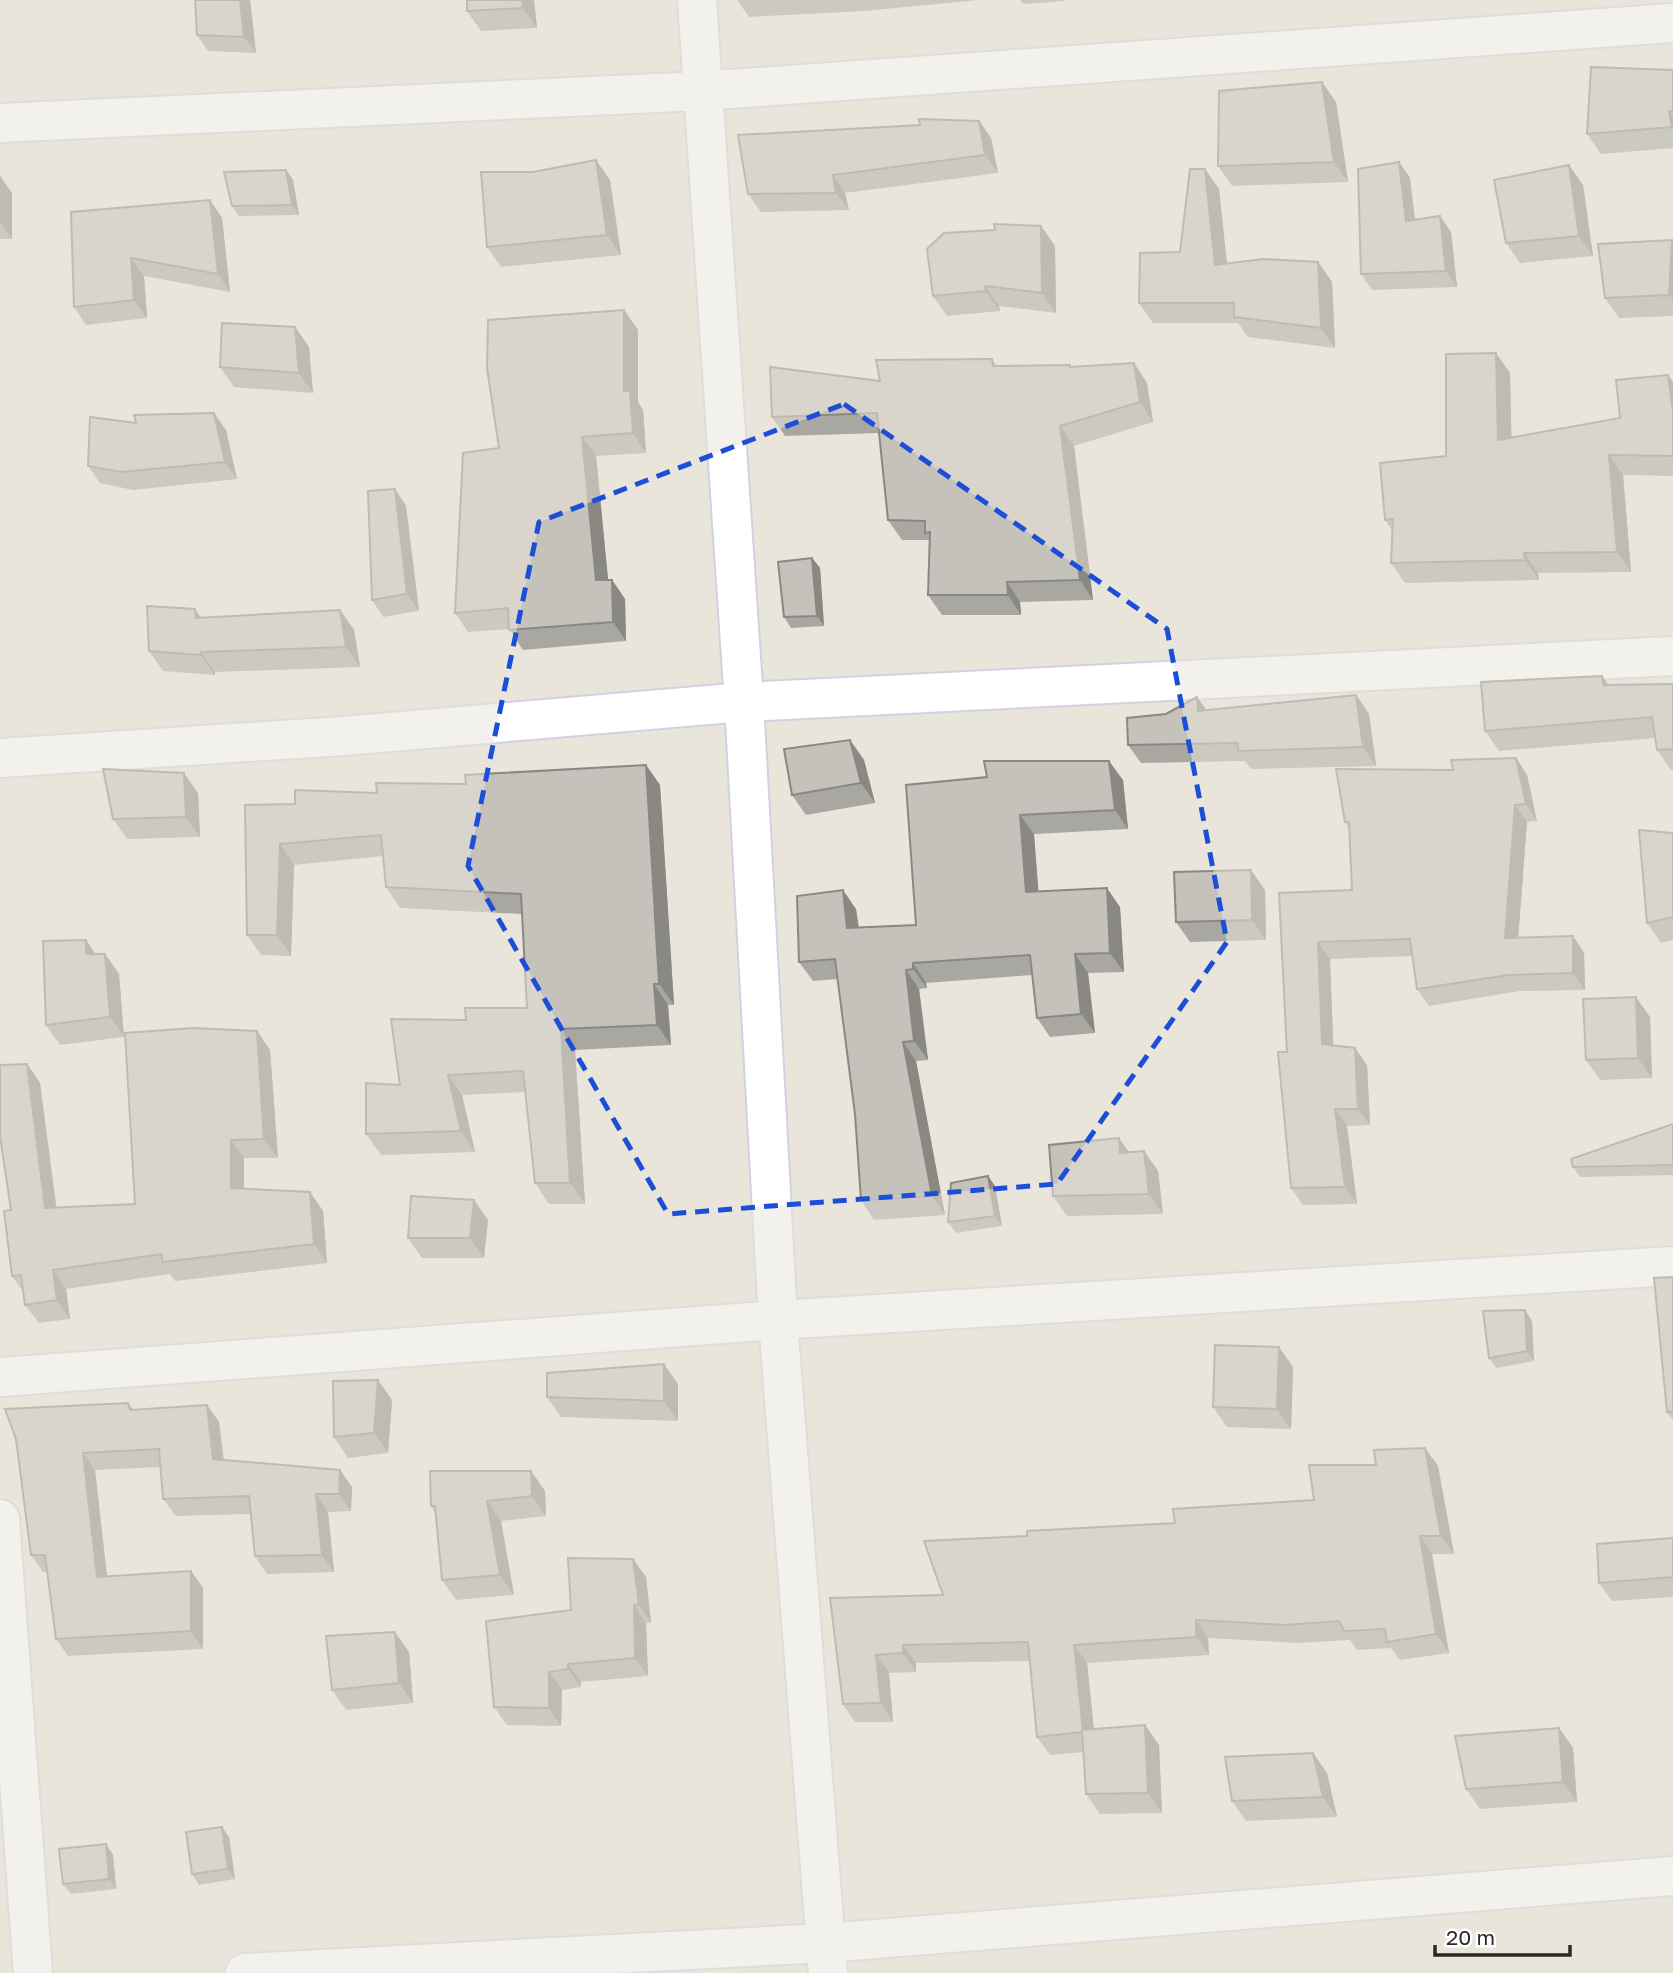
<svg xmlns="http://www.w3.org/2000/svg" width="1673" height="1973" font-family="'Golos Text',sans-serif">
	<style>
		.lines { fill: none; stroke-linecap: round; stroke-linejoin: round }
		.minor-casing { stroke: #d1d2e1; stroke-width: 42 }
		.minor { stroke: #fff; stroke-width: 38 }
		.wall { fill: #a9a7a1 }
		.shaded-wall { fill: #8a8883 }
		.building { fill: #c5c2bb; stroke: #8a8883; stroke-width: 2 }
		.marked { fill: none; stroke: #1d4ed8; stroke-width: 5; stroke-dasharray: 14 9; stroke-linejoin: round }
	</style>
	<rect width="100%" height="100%" fill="#eae5db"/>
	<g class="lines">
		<defs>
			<g id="minor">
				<path d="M697,0L744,702L778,1320L828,1973"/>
				<path d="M0,123L701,91L1673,23"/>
				<path d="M0,758L343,736L744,702L1673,656"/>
				<path d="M0,1377L778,1320L1673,1266"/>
				<path d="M0,1519L33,1973"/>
				<path d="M245,1973L825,1943L1673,1876"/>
			</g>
		</defs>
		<use href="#minor" class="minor-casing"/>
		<use href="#minor" class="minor"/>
	</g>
	<g class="wall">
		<path d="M195,0H250L256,53L208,51L197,35Z"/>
		<path d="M467,0H534L537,28L481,31L467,11Z"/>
		<path d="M737,0H979L864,11L749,17Z"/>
		<path d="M1020,0H1065V1L1023,4Z"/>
		<path d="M1673,70V148L1601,154L1587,134Z"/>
		<path d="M1336,102L1348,182L1232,186L1218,166Z"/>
		<path d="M979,121L991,138L998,173L845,193L849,210L761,212L748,194L920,125Z"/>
		<path d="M1399,162L1410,178L1415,220L1451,232L1457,287L1372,290L1361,274Z"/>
		<path d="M1569,165L1583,185L1593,256L1520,263L1506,243Z"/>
		<path d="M286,170L293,180L299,215L239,216L232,206Z"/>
		<path d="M0,176L12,193V239H0Z"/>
		<path d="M610,180L621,255L501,267L487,247Z"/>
		<path d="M1219,189L1227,264L1318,262L1332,282L1335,348L1248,337L1238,323H1153L1139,303L1180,252Z"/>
		<path d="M210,200L222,218L230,292L144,276L147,318L86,325L74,307L71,212Z"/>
		<path d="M1041,226L1055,246L1056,313L999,306L1000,311L947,316L933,296Z"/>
		<path d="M1673,241V317V316L1619,318L1605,298Z"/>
		<path d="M624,310L638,330V402L643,410L646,453L596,456L608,580H612L625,599L626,641L523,650L509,629L468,632L455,613L499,448Z"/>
		<path d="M295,327L309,347L313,393L234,387L220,367Z"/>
		<path d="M992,359L997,366L1072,367L1147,383L1153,422L1074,446L1093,600L1020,602L1021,615H942L928,595L930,540H902L888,520L879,433L785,436L772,417L880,381Z"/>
		<path d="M1510,373L1511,438L1620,418L1673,382V476L1623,475L1631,572L1538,573L1539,580L1405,583L1391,563L1393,532L1385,520L1446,456Z"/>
		<path d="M226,430L237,479L133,490L100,483L88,466Z"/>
		<path d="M395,489L406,506L419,611L383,617L372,600Z"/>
		<path d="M812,558L820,568L824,626L791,628L784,617Z"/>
		<path d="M340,610L354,630L360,667L215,672V675L163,671L149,651L202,618Z"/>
		<path d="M1602,676L1608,685L1673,684V770H1671L1657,750L1655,738L1499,751L1485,731Z"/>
		<path d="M1356,695L1369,714L1376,766L1251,769L1245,761L1141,763L1128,745L1166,714L1197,697L1206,710Z"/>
		<path d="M850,740L864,760L875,803L806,815L792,795Z"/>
		<path d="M1516,758L1527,775L1537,821L1527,822L1518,937L1573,936L1584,953L1585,990L1520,991L1429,1006L1417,989L1412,956L1330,959L1333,1045L1367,1065L1370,1125L1347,1126L1357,1204L1303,1205L1291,1188L1287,1052L1279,893L1352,890L1349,828L1345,822L1453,770Z"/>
		<path d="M646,765L660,785L674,1005H668L671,1045L575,1050L585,1204H549L535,1183L525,1092L462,1095L475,1152L381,1155L366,1134L400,1085L466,1020L527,1008L522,914L400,908L386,887L383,856L294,865L291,956L261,955L247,935L245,805L295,804L377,793Z"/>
		<path d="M1123,780L1128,829L1034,834L1038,892L1120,907L1124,972L1088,973L1095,1033L1050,1037L1037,1018L1032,975L926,983L927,988L919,989L928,1060L916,1061L945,1215L874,1220L861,1200L855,1114L838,979L813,981L799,962L856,909L859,927L916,925L906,785Z"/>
		<path d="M198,793L200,837L127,839L113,819Z"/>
		<path d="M1673,833V940L1661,943L1647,923Z"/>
		<path d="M1265,890L1266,940L1190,942L1176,922Z"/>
		<path d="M96,954H105L119,974L124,1037L60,1045L46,1025Z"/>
		<path d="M1650,1017L1652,1078L1600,1080L1586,1060Z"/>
		<path d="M257,1031L270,1050L278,1158H244V1189L310,1192L323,1211L327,1263L175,1281L170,1274L66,1289L70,1319L39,1323L25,1305L24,1293L12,1276L11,1210L27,1064L40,1083L56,1208L135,1204Z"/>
		<path d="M1673,1124V1175L1580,1177L1573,1167Z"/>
		<path d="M1144,1151L1158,1171L1163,1214L1067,1216L1053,1196L1129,1152Z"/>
		<path d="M995,1186L1002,1226L956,1233L948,1222Z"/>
		<path d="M474,1200L488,1220L484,1258H422L408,1238Z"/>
		<path d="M1673,1277V1421L1667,1412Z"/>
		<path d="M1525,1310L1532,1321L1534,1361L1496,1368L1489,1358Z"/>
		<path d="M1293,1367L1291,1429L1227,1427L1213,1407Z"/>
		<path d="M678,1384V1421L561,1417L547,1397Z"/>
		<path d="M392,1400L388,1453L348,1458L334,1437Z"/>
		<path d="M128,1403L134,1410L207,1405L219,1422L224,1460L352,1487L351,1511L328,1512L334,1572L267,1574L255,1556L251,1514L176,1516L163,1499L161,1467L95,1470L107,1576L191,1571L203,1588V1649L68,1656L56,1639L47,1572H43L31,1555L16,1439Z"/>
		<path d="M1425,1448L1438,1466L1454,1554H1432L1449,1653L1400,1660L1391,1648L1357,1650L1350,1640L1298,1643L1208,1638L1209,1655L1087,1663L1094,1729L1145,1725L1159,1745L1162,1813L1100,1814L1086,1794L1084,1752L1050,1755L1037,1737L1030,1661L916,1663V1672L889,1673L893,1722H855L843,1704L830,1598L943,1595L1027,1536L1175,1523L1314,1500L1376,1465Z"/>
		<path d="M531,1471L545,1491L546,1516L501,1521L514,1595L456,1600L442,1580L435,1513L431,1506Z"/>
		<path d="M1673,1538V1597L1612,1601L1599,1583Z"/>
		<path d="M633,1559L646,1577L651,1623H646L648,1676L581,1682V1687L562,1690L561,1726L507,1725L494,1707L571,1610Z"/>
		<path d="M409,1652L413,1703L346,1710L332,1690Z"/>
		<path d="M1559,1728L1573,1748L1577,1802L1480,1809L1466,1789Z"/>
		<path d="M1327,1773L1337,1817L1246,1821L1232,1801Z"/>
		<path d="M229,1837L235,1879L199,1885L192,1874Z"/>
		<path d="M106,1844L113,1855L116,1889L71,1894L63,1884Z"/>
	</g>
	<g class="shaded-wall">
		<path d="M240,0H250L256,53L244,37Z"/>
		<path d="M522,0H534L537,28L523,8Z"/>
		<path d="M1322,82L1336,102L1348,182L1334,162Z"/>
		<path d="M1669,111L1673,117V129L1672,127Z"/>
		<path d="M979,121L991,138L998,173L985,155Z"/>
		<path d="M596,160L610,180L621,255L607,235Z"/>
		<path d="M1399,162L1410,178L1417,237L1406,221Z"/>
		<path d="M1569,165L1583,185L1593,256L1579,236Z"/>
		<path d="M1205,169L1219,189L1229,285L1215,265Z"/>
		<path d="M286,170L293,180L299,215L292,205Z"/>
		<path d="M833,175L845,193L849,210L836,193Z"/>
		<path d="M0,176L12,193V239L0,222Z"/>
		<path d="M210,200L222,218L230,292L218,274Z"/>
		<path d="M1440,216L1451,232L1457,287L1446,271Z"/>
		<path d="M1041,226L1055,246L1056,313L1042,293Z"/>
		<path d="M1672,240L1673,241V300L1669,295Z"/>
		<path d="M131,258L144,276L147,318L134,300Z"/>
		<path d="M1318,262L1332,282L1335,348L1321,328Z"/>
		<path d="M985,286L999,306L1000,311L986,291Z"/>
		<path d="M624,310L638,330V402L643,410L646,453L633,433L624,391Z"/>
		<path d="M295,327L309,347L313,393L299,373Z"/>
		<path d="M1496,353L1510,373L1512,460L1498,440Z"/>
		<path d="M1134,363L1147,383L1153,422L1140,402Z"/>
		<path d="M1668,375L1673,382V412Z"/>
		<path d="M214,413L226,430L237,479L225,462Z"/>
		<path d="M1060,426L1074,446L1093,600L1080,580Z"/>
		<path d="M582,437L596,456L610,599L596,580Z"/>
		<path d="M1609,455L1623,475L1631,572L1617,552Z"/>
		<path d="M395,489L406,506L419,611L407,594Z"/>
		<path d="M1524,553L1538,573L1539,580L1525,560Z"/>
		<path d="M812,558L820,568L824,626L817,616Z"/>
		<path d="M612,580L625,599L626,641L613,622Z"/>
		<path d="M1007,582L1020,602L1021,615L1008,595Z"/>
		<path d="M195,609L209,629L196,618Z"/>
		<path d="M340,610L354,630L360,667L346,647Z"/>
		<path d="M201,652L215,672V675L201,655Z"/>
		<path d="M1602,676L1616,696L1604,685Z"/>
		<path d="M1356,695L1369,714L1376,766L1363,747Z"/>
		<path d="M1197,697L1210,715L1198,711Z"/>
		<path d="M850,740L864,760L875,803L861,783Z"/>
		<path d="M1516,758L1527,775L1537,821L1526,804Z"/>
		<path d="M1109,761L1123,780L1128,829L1115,810Z"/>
		<path d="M646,765L660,785L674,1005L659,984Z"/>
		<path d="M184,773L198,793L200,837L186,817Z"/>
		<path d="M1515,805L1527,822L1517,954L1505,938Z"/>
		<path d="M1020,815L1034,834L1040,911L1026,892Z"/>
		<path d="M280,844L294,865L291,956L277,935Z"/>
		<path d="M1251,870L1265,890L1266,940L1252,920Z"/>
		<path d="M1107,888L1120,907L1124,972L1110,953Z"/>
		<path d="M843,890L856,909L861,947L847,928Z"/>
		<path d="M1573,936L1584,953L1585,990L1573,973Z"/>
		<path d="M86,940L100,960L86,954Z"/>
		<path d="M1318,942L1330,959L1334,1061L1322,1044Z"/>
		<path d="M105,954L119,974L124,1037L110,1017Z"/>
		<path d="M1075,954L1088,973L1095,1033L1081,1014Z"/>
		<path d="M913,963L926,983L927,988L913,969Z"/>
		<path d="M906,970L919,989L928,1060L914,1041Z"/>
		<path d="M654,984L668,1005L671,1045L657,1025Z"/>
		<path d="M1636,997L1650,1017L1652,1078L1638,1058Z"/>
		<path d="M561,1029L575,1050L585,1204L570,1183Z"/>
		<path d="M257,1031L270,1050L278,1158L264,1139Z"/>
		<path d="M903,1042L916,1061L945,1215L932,1196Z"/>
		<path d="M1355,1048L1367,1065L1370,1125L1358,1109Z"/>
		<path d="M27,1064L40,1083L59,1227L45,1208Z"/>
		<path d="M448,1075L462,1095L475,1152L461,1131Z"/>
		<path d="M1335,1109L1347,1126L1357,1204L1345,1187Z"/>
		<path d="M1119,1138L1133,1158L1120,1153Z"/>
		<path d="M231,1140L244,1158V1207L231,1188Z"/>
		<path d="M1144,1151L1158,1171L1163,1214L1149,1194Z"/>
		<path d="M988,1176L995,1186L1002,1226L995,1216Z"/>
		<path d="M310,1192L323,1211L327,1263L314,1244Z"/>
		<path d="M474,1200L488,1220L484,1258L470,1238Z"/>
		<path d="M53,1270L66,1289L70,1319L57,1300Z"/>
		<path d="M1525,1310L1532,1321L1534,1361L1527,1351Z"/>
		<path d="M1279,1347L1293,1367L1291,1429L1277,1409Z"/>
		<path d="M664,1364L678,1384V1421L664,1401Z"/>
		<path d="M378,1380L392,1400L388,1453L374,1433Z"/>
		<path d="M207,1405L219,1422L225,1476L213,1459Z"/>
		<path d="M1425,1448L1438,1466L1454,1554L1441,1536Z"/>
		<path d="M83,1453L95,1470L109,1594L97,1577Z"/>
		<path d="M340,1470L352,1487L351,1511L339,1494Z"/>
		<path d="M531,1471L545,1491L546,1516L532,1496Z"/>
		<path d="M316,1494L328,1512L334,1572L322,1555Z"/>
		<path d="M487,1501L501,1521L514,1595L500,1575Z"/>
		<path d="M1420,1536L1432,1554L1449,1653L1436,1634Z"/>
		<path d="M633,1559L646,1577L651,1623L639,1604Z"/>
		<path d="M191,1571L203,1588V1649L191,1631Z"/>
		<path d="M634,1605L646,1623L648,1676L635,1658Z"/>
		<path d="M1196,1620L1208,1638L1209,1655L1196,1637Z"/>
		<path d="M395,1632L409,1652L413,1703L399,1683Z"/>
		<path d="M903,1645L916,1663V1672L903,1653Z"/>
		<path d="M1074,1645L1087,1663L1096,1750L1084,1732Z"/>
		<path d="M876,1655L889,1673L893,1722L881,1703Z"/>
		<path d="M568,1664L581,1682V1687L568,1669Z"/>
		<path d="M549,1672L562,1690L561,1726L549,1708Z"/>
		<path d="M1145,1725L1159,1745L1162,1813L1148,1793Z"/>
		<path d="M1559,1728L1573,1748L1577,1802L1563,1782Z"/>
		<path d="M1313,1753L1327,1773L1337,1817L1323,1797Z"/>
		<path d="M222,1827L229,1837L235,1879L228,1869Z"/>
		<path d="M106,1844L113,1855L116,1889L109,1879Z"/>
	</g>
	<g class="building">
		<path d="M195,0H240L244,37L197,35Z"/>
		<path d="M467,0H522L523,8L467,11Z"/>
		<path d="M1591,67L1673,70V111H1669L1672,127L1587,134Z"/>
		<path d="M1322,82L1334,162L1218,166L1219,91Z"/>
		<path d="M919,119L979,121L985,155L833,175L836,193L748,194L738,135L920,125Z"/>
		<path d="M596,160L607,235L487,247L481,172H533Z"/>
		<path d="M1399,162L1406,221L1440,216L1446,271L1361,274L1358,169Z"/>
		<path d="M1569,165L1579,236L1506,243L1494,180Z"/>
		<path d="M1190,169H1205L1215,265L1264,259L1318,262L1321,328L1234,317V303H1139L1140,253L1180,252Z"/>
		<path d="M286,170L292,205L232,206L224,172Z"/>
		<path d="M210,200L218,274L131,258L134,300L74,307L71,212Z"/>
		<path d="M994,224L1041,226L1042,293L985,286L986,291L933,296L927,249L944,233L995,230Z"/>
		<path d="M1672,240L1669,295L1605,298L1598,244Z"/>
		<path d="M624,310V391H630L633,433L582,437L596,580H612L613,622L509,630L508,608L455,613L463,453L499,448L487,368L488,320Z"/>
		<path d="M222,323L295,327L299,373L220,367Z"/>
		<path d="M1496,353L1498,440L1620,418L1616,380L1668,375L1673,412V456L1609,455L1617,552L1524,553L1525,560L1391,563L1393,519L1385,520L1380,463L1446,456V354Z"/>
		<path d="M992,359L993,366L1070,365V367L1134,363L1140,402L1060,426L1080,580L1007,582L1008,595H928L930,532L925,533V521L888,520L877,413L772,417L770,367L880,381L876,360Z"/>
		<path d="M214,413L225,462L121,472L88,466L90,417L136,423L134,415Z"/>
		<path d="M395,489L407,594L372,600L368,491Z"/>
		<path d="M812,558L817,616L784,617L778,562Z"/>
		<path d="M147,606L195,609L196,618L340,610L346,647L201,652V655L149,651Z"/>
		<path d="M1602,676L1604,685L1673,684V749L1657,750L1652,717L1485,731L1481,682Z"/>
		<path d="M1356,695L1363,747L1238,751V743L1128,745L1127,718L1166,714L1197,697L1198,711Z"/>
		<path d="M850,740L861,783L792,795L784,749Z"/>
		<path d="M1516,758L1526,804L1515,805L1505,938L1573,936V973L1508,975L1417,989L1410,939L1318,942L1322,1044L1355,1048L1358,1109H1335L1345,1187L1291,1188L1278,1052H1287L1279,893L1352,890L1349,822H1345L1336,769L1453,770L1451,760Z"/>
		<path d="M984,761H1109L1115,810L1020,815L1026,892L1107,888L1110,953L1075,954L1081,1014L1037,1018L1030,955L913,963V969L906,970L914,1041L903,1042L932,1196L861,1200L855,1114L835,959L799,962L797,896L843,890L847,928L916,925L906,785L987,777Z"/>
		<path d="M646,765L659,984H654L657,1025L561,1029L570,1183H535L523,1071L448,1075L461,1131L366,1134V1083L400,1085L391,1019L466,1020L465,1008H527L521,894L386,887L381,835L280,844L277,935H247L245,805L295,804V790L377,793L376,783L466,784L465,775Z"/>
		<path d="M103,769L184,773L186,817L113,819Z"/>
		<path d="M1639,830L1673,833V917L1647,923Z"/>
		<path d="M1251,870L1252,920L1176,922L1174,872Z"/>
		<path d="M86,940V954H105L110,1017L46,1025L43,941Z"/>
		<path d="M1636,997L1638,1058L1586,1060L1583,999Z"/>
		<path d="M193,1028L257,1031L264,1139L231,1140V1188L310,1192L314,1244L162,1262V1254L53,1270L57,1300L25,1305L21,1275L12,1276L4,1211L11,1210L0,1136V1065L27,1064L45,1208L135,1204L125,1033Z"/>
		<path d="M1673,1124V1165L1573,1167L1571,1159Z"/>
		<path d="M1119,1138L1120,1153L1144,1151L1149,1194L1053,1196L1049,1145Z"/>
		<path d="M988,1176L995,1216L948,1222L951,1183Z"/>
		<path d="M411,1196L474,1200L470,1238H408Z"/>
		<path d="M1673,1277V1411L1667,1412L1654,1278Z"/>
		<path d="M1525,1310L1527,1351L1489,1358L1483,1311Z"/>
		<path d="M1215,1345L1279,1347L1277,1409L1213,1407Z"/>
		<path d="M664,1364V1401L547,1397V1373Z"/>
		<path d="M378,1380L374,1433L334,1437L333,1381Z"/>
		<path d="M128,1403L130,1410L207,1405L213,1459L340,1470L339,1494H316L322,1555L255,1556L249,1496L163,1499L159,1449L83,1453L97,1577L191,1571V1631L56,1639L45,1555H31L16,1439L5,1409Z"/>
		<path d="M1425,1448L1441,1536H1420L1436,1634L1387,1642L1385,1629L1344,1631L1339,1621L1285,1625L1196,1620V1637L1074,1645L1083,1730L1082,1732L1037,1737L1028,1642L903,1645V1653L876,1655L881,1703L843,1704L830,1598L943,1595L924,1541L1027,1536V1531L1175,1523L1173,1509L1314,1500L1309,1465H1376L1374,1450Z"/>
		<path d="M430,1471H531L532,1496L487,1501L500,1575L442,1580L435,1506H431Z"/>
		<path d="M1673,1538V1577L1599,1583L1597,1544Z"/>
		<path d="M568,1558L633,1559L639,1604L634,1605L635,1658L568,1664V1669L549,1672V1708L494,1707L486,1621L571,1610Z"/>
		<path d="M395,1632L399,1683L332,1690L326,1636Z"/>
		<path d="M1145,1725L1148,1793L1086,1794L1082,1730Z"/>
		<path d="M1559,1728L1563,1782L1466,1789L1455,1736Z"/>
		<path d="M1313,1753L1323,1797L1232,1801L1225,1757Z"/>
		<path d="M222,1827L228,1869L192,1874L186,1832Z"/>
		<path d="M106,1844L109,1879L63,1884L59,1849Z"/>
	</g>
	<path d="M0 0H1673V1973H0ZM844,404L1167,629L1227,942L1057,1184L668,1214L468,866L539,522Z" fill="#eae5db" fill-opacity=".55" fill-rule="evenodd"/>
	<path class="marked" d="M844,404L1167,629L1227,942L1057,1184L668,1214L468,866L539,522Z"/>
	<path d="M1435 1945v10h135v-10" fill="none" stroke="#292929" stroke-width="3.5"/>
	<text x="1446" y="1945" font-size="21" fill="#292929" stroke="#ffffff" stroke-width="5" paint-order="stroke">20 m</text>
</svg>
